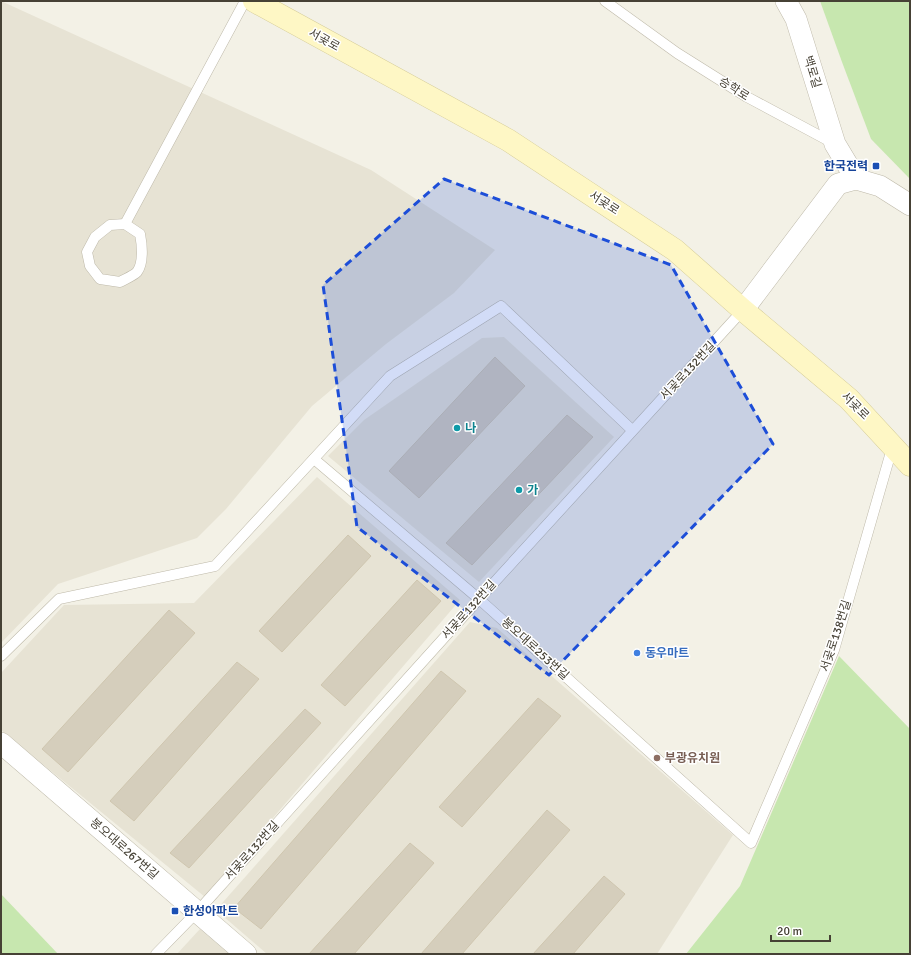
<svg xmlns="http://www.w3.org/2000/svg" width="911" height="955" font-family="Signika,'Noto Sans KR',sans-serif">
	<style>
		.residential { fill: #e7e3d4 }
		.green { fill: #c7e7af }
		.building { fill: #d5cebc; stroke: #cfc6af }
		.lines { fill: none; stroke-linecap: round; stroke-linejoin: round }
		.lane-casing { stroke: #beb9a9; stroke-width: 11 }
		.street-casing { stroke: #beb9a9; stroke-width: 22 }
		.secondary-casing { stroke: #d3ca96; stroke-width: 23 }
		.lane { stroke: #fff; stroke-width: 10 }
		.street { stroke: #fff; stroke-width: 21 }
		.secondary { stroke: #fef7c5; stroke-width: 22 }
		.marked { fill: #1d4ed8; fill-opacity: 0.2; stroke: #1d4ed8; stroke-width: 3; stroke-dasharray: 8 5; stroke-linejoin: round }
		.transit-dot { fill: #1a4fb4; stroke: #fff; stroke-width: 1.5 }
		.culture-dot { fill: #0f9aa8; stroke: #fff; stroke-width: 1.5 }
		.shop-dot { fill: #3f7fe0; stroke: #fff; stroke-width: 1.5 }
		.education-dot { fill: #8d6e63; stroke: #fff; stroke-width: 1.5 }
		.labels { text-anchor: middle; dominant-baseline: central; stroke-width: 3; stroke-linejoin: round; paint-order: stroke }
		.street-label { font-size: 12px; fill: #464135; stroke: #fff }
		.transit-label { font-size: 12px; font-weight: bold; fill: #164399; stroke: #fff; text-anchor: end }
		.culture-label { font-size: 12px; font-weight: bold; fill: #0d838f; stroke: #fff; text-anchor: start }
		.shop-label { font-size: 12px; font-weight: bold; fill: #366cbe; stroke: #fff; text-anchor: start }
		.education-label { font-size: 12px; font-weight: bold; fill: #785e54; stroke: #fff; text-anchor: start }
	</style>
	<rect width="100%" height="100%" fill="#f3f1e6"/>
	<g class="residential">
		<path d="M1,1L371,170L495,250L454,293L386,344L312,406L226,509L197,538L58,584L1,643Z"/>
		<path d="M504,337L614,437L479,582L328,456L364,420L482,338Z"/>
		<path d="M317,477L460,600L205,897L1,730V673L64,605L194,603Z"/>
		<path d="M470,622L497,628L733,835L657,954H267L216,910Z"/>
		<path d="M200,929L229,954H177Z"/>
	</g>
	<g class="green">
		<path d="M820,1H910V179L871,139L842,62Z"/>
		<path d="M839,656L910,729V954H686L740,886Z"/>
		<path d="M1,894L58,954H1Z"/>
	</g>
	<g class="building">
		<path d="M495,357L525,386L419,498L389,471Z"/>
		<path d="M567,415L593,437L472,565L446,543Z"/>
		<path d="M348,535L371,556L282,652L259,631Z"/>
		<path d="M417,580L441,601L345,706L321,685Z"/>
		<path d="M169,610L195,633L68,772L42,749Z"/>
		<path d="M237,662L259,679L134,821L110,801Z"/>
		<path d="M441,671L466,691L261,929L234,908Z"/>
		<path d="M538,698L561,716L462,827L439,807Z"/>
		<path d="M305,709L321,723L189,868L170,853Z"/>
		<path d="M547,810L570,830L462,954H421Z"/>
		<path d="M410,843L434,863L354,954H309Z"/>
		<path d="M604,876L625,894L573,954H533Z"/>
	</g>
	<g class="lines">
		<defs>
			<g id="lane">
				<path d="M605,1L677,53L747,97L833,143"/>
				<path d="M125,224L245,1"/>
				<path d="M125,224L140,234C142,244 144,263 137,272C133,276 125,279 120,282L100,279L90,266L87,252L95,237L110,225Z"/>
				<path d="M314,459L479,599L751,843L834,650L893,445"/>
				<path d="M1,656L59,599L215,566L390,376L501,306L632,430"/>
				<path d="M156,954L197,912L479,599L743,310"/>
			</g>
			<g id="street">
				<path d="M786,1L796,19L835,144L856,179"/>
				<path d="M743,310L838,184L856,179L880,186L910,205"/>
				<path d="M1,743L246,954"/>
			</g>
			<path id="secondary" d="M254,1L508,140L675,250L743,310L849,399L910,465"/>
		</defs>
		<use href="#lane" class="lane-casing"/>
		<use href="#street" class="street-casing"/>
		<use href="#secondary" class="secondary-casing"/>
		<use href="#lane" class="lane"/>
		<use href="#street" class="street"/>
		<use href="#secondary" class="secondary"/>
	</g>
	<path class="marked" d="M444,179L671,265L773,444L549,675L357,527L323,285Z"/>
	<g class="transit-dot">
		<rect x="872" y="162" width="8" height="8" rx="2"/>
		<rect x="171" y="907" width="8" height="8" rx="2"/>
	</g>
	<g class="culture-dot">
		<circle cx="457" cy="428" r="4"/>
		<circle cx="519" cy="490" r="4"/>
	</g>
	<circle class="shop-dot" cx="637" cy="653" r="4"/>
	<circle class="education-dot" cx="657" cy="758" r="4"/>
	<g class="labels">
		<g class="street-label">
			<text transform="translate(324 40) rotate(29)">서곶로</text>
			<text transform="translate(812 72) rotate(73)">백로길</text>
			<text transform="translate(734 89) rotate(32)">승학로</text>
			<text transform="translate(604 203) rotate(33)">서곶로</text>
			<text transform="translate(688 371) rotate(-47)">서곶로132번길</text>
			<text transform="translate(855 406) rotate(45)">서곶로</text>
			<text transform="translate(469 610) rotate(-48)">서곶로132번길</text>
			<text transform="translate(836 636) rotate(-72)">서곶로138번길</text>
			<text transform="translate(535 649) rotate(42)">봉오대로253번길</text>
			<text transform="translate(124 849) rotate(41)">봉오대로267번길</text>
			<text transform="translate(252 851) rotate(-48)">서곶로132번길</text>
		</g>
		<g class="transit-label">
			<text x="868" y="166">한국전력</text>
			<text x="183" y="911" text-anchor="start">한성아파트</text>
		</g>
		<g class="culture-label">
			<text x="465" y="428">나</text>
			<text x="527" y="490">가</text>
		</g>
		<g class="shop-label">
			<text x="645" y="653">동우마트</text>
		</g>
		<g class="education-label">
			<text x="665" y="758">부광유치원</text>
		</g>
	</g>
	<rect width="911" height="955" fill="none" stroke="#464135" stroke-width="4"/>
	<path d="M771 935v6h59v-6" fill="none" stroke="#464135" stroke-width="2"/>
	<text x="777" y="935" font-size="12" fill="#464135" stroke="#ffffff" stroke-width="3" paint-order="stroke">20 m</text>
</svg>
